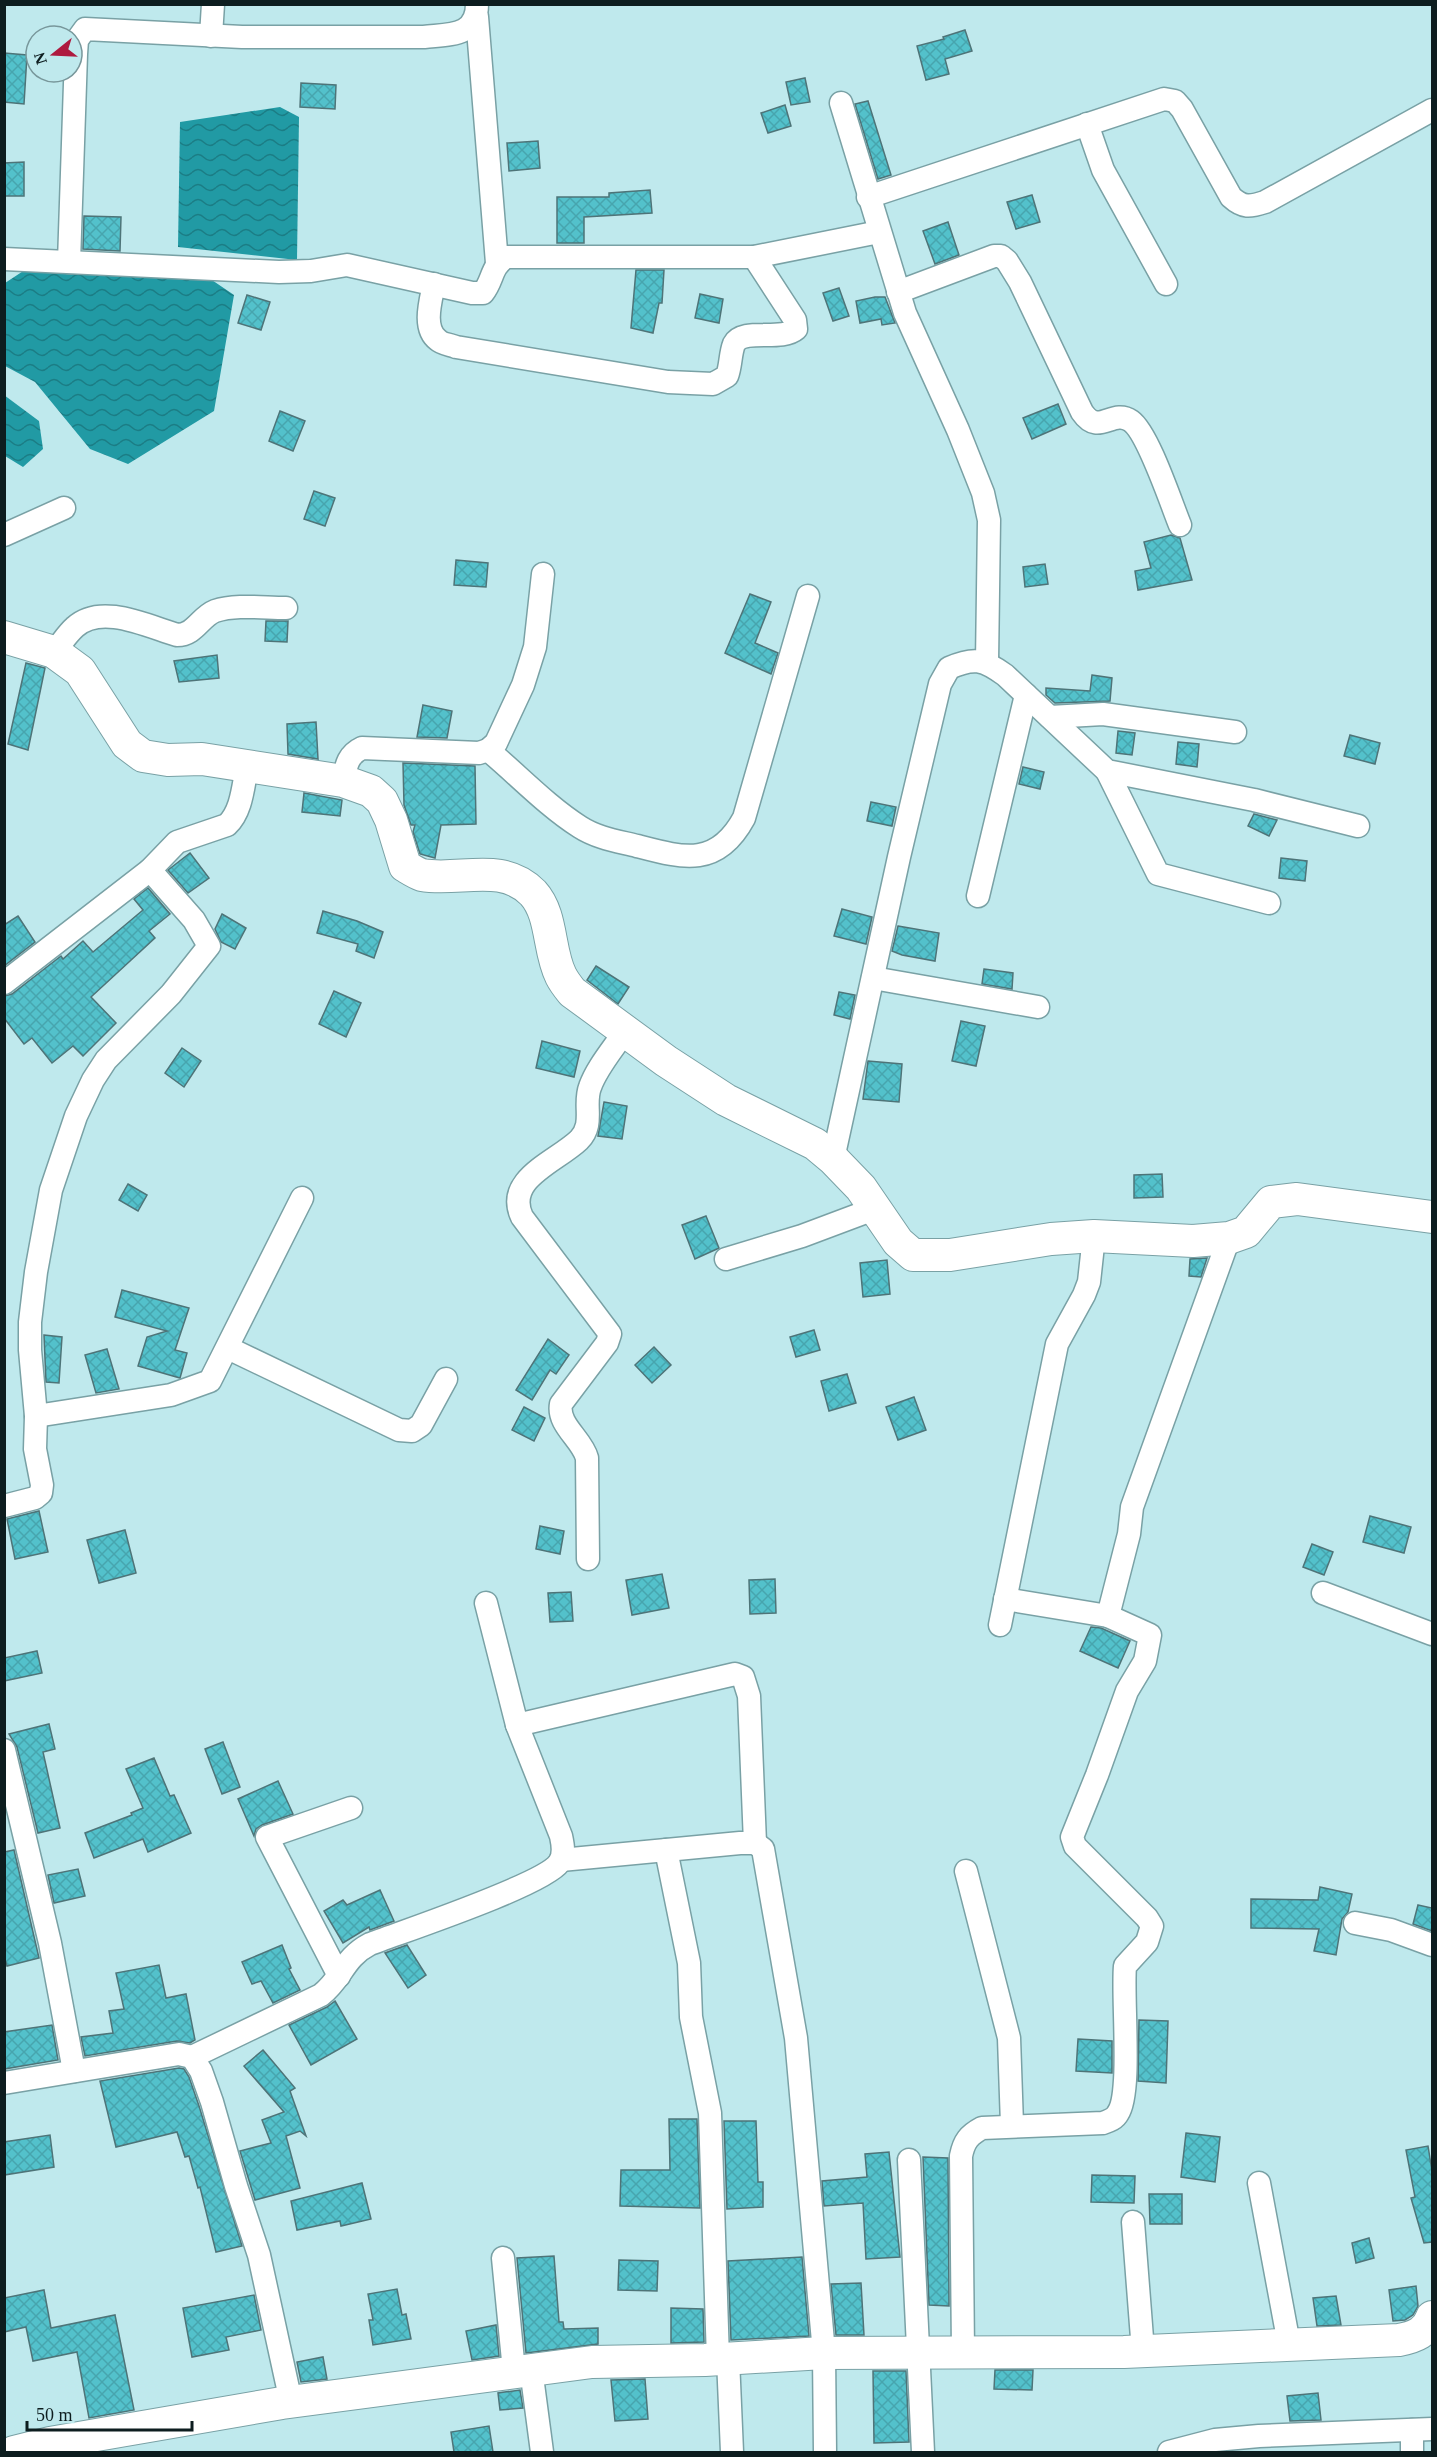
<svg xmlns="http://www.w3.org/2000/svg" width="1437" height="2457" font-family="Georgia,serif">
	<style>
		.water { fill: url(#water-waves) }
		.building { fill: url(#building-cross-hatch); stroke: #4e7478; stroke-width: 1.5 }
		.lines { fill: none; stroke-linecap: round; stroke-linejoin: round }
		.street-casing { stroke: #79a1a5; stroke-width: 25 }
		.secondary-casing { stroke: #79a1a5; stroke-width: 34 }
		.street { stroke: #fff; stroke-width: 22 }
		.secondary { stroke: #fff; stroke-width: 32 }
	</style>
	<defs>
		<pattern id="water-waves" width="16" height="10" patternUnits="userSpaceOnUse" patternTransform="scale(1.5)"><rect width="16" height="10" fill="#219aa4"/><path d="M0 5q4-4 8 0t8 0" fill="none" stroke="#1b7d85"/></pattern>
		<pattern id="building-cross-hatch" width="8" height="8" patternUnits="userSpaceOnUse" patternTransform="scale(1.5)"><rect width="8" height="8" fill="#53c1cb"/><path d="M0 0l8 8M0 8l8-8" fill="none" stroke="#47a5ae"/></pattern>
	</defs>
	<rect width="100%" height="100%" fill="#bfe9ed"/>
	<g class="water">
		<path d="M280,107L299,117L297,260L178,247L180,122Z"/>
		<path d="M37,262L203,274L234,295L214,411L128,464L90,449L35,382L5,366V283Z"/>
		<path d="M4,395L39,421L43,449L23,467L5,456Z"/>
	</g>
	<g class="building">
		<path d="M965,30L972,51L945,59L949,74L926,80L917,46L944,39L943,37Z"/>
		<path d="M4,53L27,55L24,104L4,102Z"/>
		<path d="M805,78L810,102L791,105L786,82Z"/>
		<path d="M301,83L336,85L335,109L300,107Z"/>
		<path d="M868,101L891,175L878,179L855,104Z"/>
		<path d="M785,105L791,126L768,133L761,113Z"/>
		<path d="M538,141L540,168L509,171L507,143Z"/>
		<path d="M24,162V196H4V163Z"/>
		<path d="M650,190L652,213L584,217V243H557V197H609V193Z"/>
		<path d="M1032,195L1040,222L1016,229L1007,202Z"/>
		<path d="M84,216L121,217L120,251L83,249Z"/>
		<path d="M948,222L959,255L935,264L923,231Z"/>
		<path d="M636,270H664L662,303H659L653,333L631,328Z"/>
		<path d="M839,288L849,316L833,321L823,293Z"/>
		<path d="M700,294L723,299L719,323L695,318Z"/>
		<path d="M247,295L270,302L261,330L238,323Z"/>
		<path d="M875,297H885L895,323L882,325L881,319L860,323L856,301Z"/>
		<path d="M1058,404L1066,424L1032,439L1023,418Z"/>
		<path d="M280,411L305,421L293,451L269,441Z"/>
		<path d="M314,491L335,498L325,526L304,519Z"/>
		<path d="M1171,535L1180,538L1192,580L1138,590L1135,571L1151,568L1144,542Z"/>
		<path d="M456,560L488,563L486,587L454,585Z"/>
		<path d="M1045,564L1048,584L1025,587L1023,567Z"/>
		<path d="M750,594L771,602L755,643L778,653L771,674L725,653Z"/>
		<path d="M266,621H288L287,642L265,641Z"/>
		<path d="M217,655L219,678L179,682L174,661Z"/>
		<path d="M26,663L45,668L28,750L8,744Z"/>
		<path d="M1092,675L1112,678L1110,701L1055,703L1046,695V688L1090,691Z"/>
		<path d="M423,705L452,711L447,738L417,737Z"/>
		<path d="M316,722L318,759L288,754L287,724Z"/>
		<path d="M1118,731L1135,733L1132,755L1116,753Z"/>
		<path d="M1350,735L1380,743L1375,764L1344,756Z"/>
		<path d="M1178,742L1199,744L1197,767L1176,764Z"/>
		<path d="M403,763L475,766L476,824L441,825L435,858L420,854L413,832L415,825H411L404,805Z"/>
		<path d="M1023,767L1044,772L1040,789L1019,784Z"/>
		<path d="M304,793L342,800L340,816L302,812Z"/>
		<path d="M871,802L896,807L892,826L867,821Z"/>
		<path d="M1254,814L1277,820L1269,836L1248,826Z"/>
		<path d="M190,853L209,878L188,893L168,870Z"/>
		<path d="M1281,858L1307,861L1305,881L1279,878Z"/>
		<path d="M148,888L170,914L149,931L155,938L91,997L116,1023L83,1056L73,1046L52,1063L32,1038L24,1044L4,1018V996L12,994L61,956L63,959L83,941L93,952L143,910L134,899Z"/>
		<path d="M842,909L872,917L866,944L834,936Z"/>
		<path d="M323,911L357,921L383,932L374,958L356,951L358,944L317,933Z"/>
		<path d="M222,914L246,928L235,949L221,942L215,929Z"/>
		<path d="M18,916L35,942L4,966V925Z"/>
		<path d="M898,926L939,933L935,961L902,955L892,951Z"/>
		<path d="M596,966L629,987L618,1004L587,980Z"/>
		<path d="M984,969L1013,973L1012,989L982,984Z"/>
		<path d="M334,991L361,1003L346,1037L319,1024Z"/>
		<path d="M839,992L855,995L850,1019L834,1015Z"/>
		<path d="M961,1021L985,1026L976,1066L952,1061Z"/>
		<path d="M542,1041L580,1051L574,1077L536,1068Z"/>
		<path d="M182,1048L201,1061L184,1087L165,1073Z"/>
		<path d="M868,1061L902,1064L899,1102L863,1099Z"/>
		<path d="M604,1102L627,1106L622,1139L598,1136Z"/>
		<path d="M1162,1174L1163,1197L1134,1198V1175Z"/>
		<path d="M128,1184L147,1195L138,1211L119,1200Z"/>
		<path d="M706,1216L719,1248L695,1259L682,1225Z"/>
		<path d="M1207,1258L1201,1277L1189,1276L1190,1259Z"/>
		<path d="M887,1260L890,1294L863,1297L860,1263Z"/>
		<path d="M122,1290L189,1308L175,1350L187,1353L180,1378L138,1366L147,1337L167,1331L115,1317Z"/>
		<path d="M814,1330L820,1350L796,1357L790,1337Z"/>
		<path d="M44,1335L62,1337L59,1383L46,1382Z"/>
		<path d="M548,1339L569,1355L556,1374L550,1370L532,1400L516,1390Z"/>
		<path d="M654,1347L671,1365L652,1383L635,1365Z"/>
		<path d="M107,1349L119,1389L96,1393L85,1355Z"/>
		<path d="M847,1374L856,1403L829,1411L821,1381Z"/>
		<path d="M914,1397L926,1430L898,1440L886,1407Z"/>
		<path d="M524,1407L545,1418L534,1441L512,1430Z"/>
		<path d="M39,1511L48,1552L15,1559L7,1519Z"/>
		<path d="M1370,1516L1411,1527L1404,1553L1363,1542Z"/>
		<path d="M540,1526L564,1531L560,1554L536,1549Z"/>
		<path d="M125,1530L136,1573L99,1583L87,1540Z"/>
		<path d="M1312,1544L1333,1552L1324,1575L1303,1567Z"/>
		<path d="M662,1574L669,1608L632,1615L626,1580Z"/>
		<path d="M775,1579L776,1613L750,1614L749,1580Z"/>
		<path d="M571,1592L573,1621L550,1622L548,1593Z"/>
		<path d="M1091,1627L1101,1628L1130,1641L1118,1668L1080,1651Z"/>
		<path d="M37,1651L42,1673L4,1681V1658Z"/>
		<path d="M49,1724L55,1749L43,1752L60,1828L38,1833L17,1747L9,1734Z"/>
		<path d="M223,1742L240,1787L222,1794L205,1749Z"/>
		<path d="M154,1758L170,1796L174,1795L191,1833L148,1852L143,1839L94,1858L85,1833L132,1815L131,1813L143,1808L126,1769Z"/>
		<path d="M278,1781L293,1814L262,1825L256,1829L254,1836L238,1799Z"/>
		<path d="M14,1850L39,1958L7,1966L4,1956V1852Z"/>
		<path d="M78,1869L85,1896L54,1903L48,1875Z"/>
		<path d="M1320,1887L1352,1894L1348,1912L1342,1919L1336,1955L1314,1951L1319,1929L1251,1928V1899L1318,1900Z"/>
		<path d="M380,1890L394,1921L370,1930L369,1927L343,1943L324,1911L343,1900L347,1905Z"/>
		<path d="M1418,1905L1432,1908V1931L1413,1924Z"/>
		<path d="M282,1945L291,1968L289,1969L300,1990L273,2003L261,1981L252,1984L242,1962Z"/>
		<path d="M407,1945L426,1975L408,1988L385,1953Z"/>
		<path d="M159,1965L166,1998L186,1994L195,2040L190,2043L177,2041L85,2056L81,2037L113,2033L109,2011L124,2009L116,1973Z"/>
		<path d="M335,2001L357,2039L311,2065L289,2025L327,2007Z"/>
		<path d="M1139,2020L1168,2021L1166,2083L1138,2081Z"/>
		<path d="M52,2025L58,2060L4,2069V2032Z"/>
		<path d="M1078,2039L1112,2041V2073L1076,2071Z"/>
		<path d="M263,2050L295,2088L290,2091L306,2136L300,2131L286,2136L300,2188L255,2200L240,2151L271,2143L262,2120L284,2112L244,2066Z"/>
		<path d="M179,2068L184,2069L189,2077L199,2106L242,2246L216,2252L200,2187L198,2188L189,2156L185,2157L177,2132L116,2147L100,2081Z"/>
		<path d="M669,2119H697L700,2208L620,2206L621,2170H670Z"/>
		<path d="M724,2121H756L758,2182H763V2207L727,2209Z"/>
		<path d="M1186,2133L1220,2137L1215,2182L1181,2177Z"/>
		<path d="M50,2135L54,2167L4,2175V2142Z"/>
		<path d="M1428,2146L1432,2171V2242L1424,2243L1411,2198L1415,2197L1406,2150Z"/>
		<path d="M889,2152L900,2257L866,2259L863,2203L824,2206L822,2181L867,2177L865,2154Z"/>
		<path d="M923,2157L948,2158L949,2306L929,2305Z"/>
		<path d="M1092,2175L1135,2176L1134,2203L1091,2202Z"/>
		<path d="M362,2183L371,2219L341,2226L340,2221L297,2230L291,2201Z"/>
		<path d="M1149,2194H1182V2224H1150Z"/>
		<path d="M1369,2238L1374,2258L1356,2263L1352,2243Z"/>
		<path d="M554,2256L559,2322H563L564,2329L598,2328V2344L526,2353L517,2258Z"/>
		<path d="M802,2257L809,2336L731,2340L728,2261Z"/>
		<path d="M619,2260L658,2261L657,2291L618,2290Z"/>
		<path d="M861,2283L864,2335H836L831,2284Z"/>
		<path d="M1416,2286L1418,2306L1413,2315L1405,2320L1393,2321L1389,2290Z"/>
		<path d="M397,2289L402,2315L406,2314L411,2339L373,2345L369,2320H373L368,2294Z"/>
		<path d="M44,2290L51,2328L115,2315L134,2410L89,2418L77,2352L33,2361L26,2327L4,2332V2298Z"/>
		<path d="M254,2295L261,2330L226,2337L229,2350L192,2357L183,2308Z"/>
		<path d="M1336,2296L1341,2325L1317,2326L1313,2298Z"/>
		<path d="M671,2308L703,2309L704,2342L671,2343Z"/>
		<path d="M496,2325L499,2356L472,2360L466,2331Z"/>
		<path d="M323,2357L327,2379L301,2382L297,2362Z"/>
		<path d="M995,2370H1033L1032,2390L994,2389Z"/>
		<path d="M873,2371H906L909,2442L874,2443Z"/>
		<path d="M645,2379L648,2419L615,2421L611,2380Z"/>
		<path d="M520,2390L523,2408L500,2410L498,2393Z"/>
		<path d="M1318,2393L1321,2420L1290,2421L1287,2396Z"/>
		<path d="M489,2426L493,2452H454L451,2432Z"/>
	</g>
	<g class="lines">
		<defs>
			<g id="street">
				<path d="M477,17L497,263"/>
				<path d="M211,36L213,4"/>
				<path d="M841,103L905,313L958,430L983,493L989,520L987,662"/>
				<path d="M1087,124L1103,170L1166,284"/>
				<path d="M868,197L1164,99L1175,101L1182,109L1231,197C1243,208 1250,207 1265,202L1432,110"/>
				<path d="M4,259L279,272L311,271L347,265L472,293H483C494,279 490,268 506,257H754L879,232"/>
				<path d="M69,262L76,54L77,40L85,29L242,37H424C449,34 477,37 477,4"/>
				<path d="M434,284C431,300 422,328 438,340C442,344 451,345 456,347L668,382L713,384L727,376C731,366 730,354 734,344C743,327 781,342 796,329L795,320L754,257"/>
				<path d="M898,292L994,256H1001L1007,261L1020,282L1082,412C1099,437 1112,408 1131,421C1148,433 1171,503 1180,525"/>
				<path d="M4,535L64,508"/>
				<path d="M54,652C61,644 67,634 75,627C101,603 147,626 177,635C195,635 200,617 215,611C236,604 263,608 286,608"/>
				<path d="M1050,717L1103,714L1235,732"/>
				<path d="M488,750C518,775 547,806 580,827C597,838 617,841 637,846C683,858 717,868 744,818L808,596"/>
				<path d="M1107,771L1158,874L1269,903"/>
				<path d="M343,781C346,767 347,755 362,748L479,753L488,750L496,743L523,685L535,647L543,574"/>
				<path d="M978,896L1026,695"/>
				<path d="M873,978L1038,1007"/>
				<path d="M4,983L150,870L177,842L227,825C242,811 243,786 247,767"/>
				<path d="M833,1159L899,857L940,684L949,668C974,657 983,659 1005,675L1107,771L1254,800L1358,826"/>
				<path d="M726,1259L802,1236L874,1209"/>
				<path d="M228,1348L399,1430L412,1431L421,1425L446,1379"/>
				<path d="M36,1416L171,1395L210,1381L302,1198"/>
				<path d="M4,1506L35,1498L41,1493L42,1485L35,1449L36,1416L30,1350V1322L36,1272L51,1190L76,1116L93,1080L106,1060L171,994L209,946L194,920L150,870"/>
				<path d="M588,1559L587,1458C582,1439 557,1425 561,1404L607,1343L610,1334L522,1217C504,1179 556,1162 579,1140C595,1124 583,1105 590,1087C597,1067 614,1048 625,1031"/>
				<path d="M1323,1593L1432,1634"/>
				<path d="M1108,1616L1129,1534L1132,1507L1229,1238"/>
				<path d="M1000,1625L1057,1344L1084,1295L1089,1282L1094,1236"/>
				<path d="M517,1725L735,1674L743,1677L749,1696L755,1843"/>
				<path d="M4,1750L50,1943L74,2071"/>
				<path d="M666,1850L689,1963L691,2017L710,2113L718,2359"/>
				<path d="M561,1860L740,1843H755L763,1849L796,2038L824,2353L825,2452"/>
				<path d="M966,1871L1009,2038L1012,2125"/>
				<path d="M1355,1923L1391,1930L1432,1945"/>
				<path d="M339,1976L267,1837L351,1808"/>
				<path d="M192,2057L321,1995C343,1978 343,1958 370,1944C404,1931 543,1885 559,1863C565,1855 563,1845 561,1836L517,1725L486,1603"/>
				<path d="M4,2083L179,2054L192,2057L201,2071L212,2102L236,2186L259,2255L291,2402"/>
				<path d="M909,2160L923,2452"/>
				<path d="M1259,2183L1289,2344"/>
				<path d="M1133,2222L1143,2351"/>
				<path d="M503,2258L514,2371"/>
				<path d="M963,2352L961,2156C964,2141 969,2135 982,2128L1103,2123C1109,2121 1115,2119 1118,2113C1132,2093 1122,1996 1125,1966L1147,1942L1152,1926L1147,1918L1075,1846L1072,1837L1097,1775L1127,1691L1145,1661L1150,1635L1108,1616L1005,1599"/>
				<path d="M728,2359L732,2452"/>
				<path d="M531,2369L542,2452"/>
				<path d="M1169,2452L1215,2440L1259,2436L1432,2429"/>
				<path d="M1412,2452V2430"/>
			</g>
			<g id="secondary">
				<path d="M4,637L54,652L80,671L127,744L143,756L168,760L202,759L343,781L371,791L382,801L391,820L405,866C410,869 416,873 422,875C459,882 502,861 533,893C553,915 548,951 561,976C564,982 568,987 572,992L666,1061L726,1100L815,1144L833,1159L861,1188L898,1242L913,1255H950L1051,1239L1094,1236L1193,1241L1229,1238L1246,1232L1271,1202L1297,1199L1432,1217"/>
				<path d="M14,2452L50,2443L282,2403L592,2362L705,2360L824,2353L1124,2352L1399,2340C1415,2337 1427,2332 1432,2317"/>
			</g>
		</defs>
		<use href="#street" class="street-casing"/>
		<use href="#secondary" class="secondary-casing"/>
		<use href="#street" class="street"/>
		<use href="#secondary" class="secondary"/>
	</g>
	<rect width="1437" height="2457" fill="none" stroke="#0d1d1f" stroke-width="12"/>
	<g transform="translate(54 54) rotate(252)"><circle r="28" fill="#bfe9ed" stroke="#78979b" stroke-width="1.5"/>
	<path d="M0-4.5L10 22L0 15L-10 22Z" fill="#ae1a3f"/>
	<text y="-9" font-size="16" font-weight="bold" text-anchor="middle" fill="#0d1d1f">N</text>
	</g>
	<path d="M27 2421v9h165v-9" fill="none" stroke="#0d1d1f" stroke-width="3"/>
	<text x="36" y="2421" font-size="18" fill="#0d1d1f" stroke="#bfe9ed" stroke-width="4.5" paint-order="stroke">50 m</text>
</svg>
